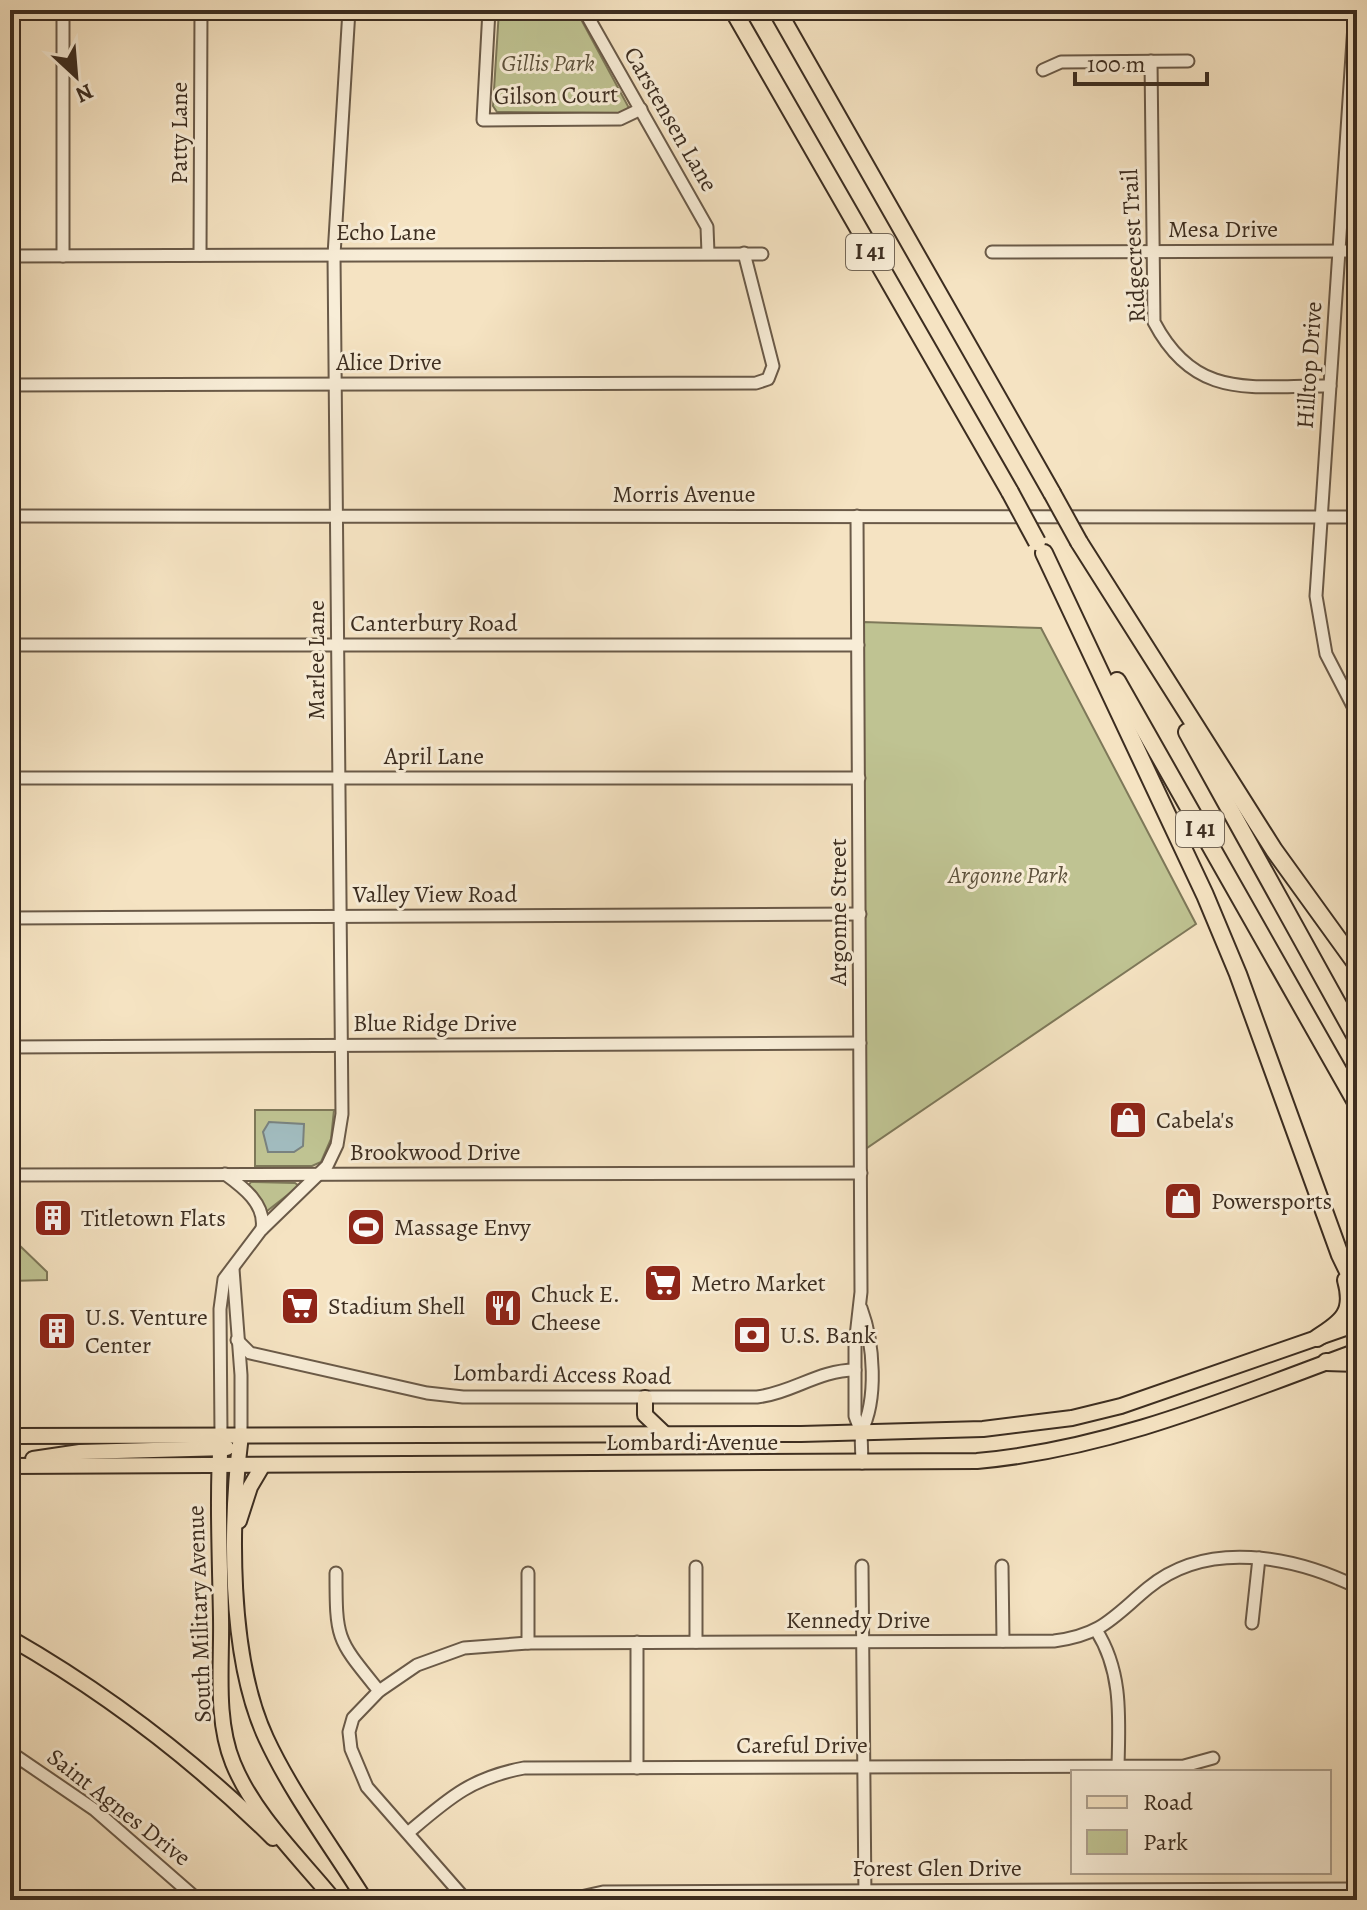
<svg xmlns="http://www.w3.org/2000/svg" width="1367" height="1910" font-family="Alegreya,serif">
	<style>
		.green { fill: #bfc392; stroke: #7e7859; stroke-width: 2 }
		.water { fill: #a1bbbe; stroke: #79827f; stroke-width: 2 }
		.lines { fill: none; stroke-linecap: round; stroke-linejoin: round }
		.minor-casing { stroke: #6a5a48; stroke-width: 15 }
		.major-casing { stroke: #3c2d20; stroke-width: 18 }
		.highway-casing { stroke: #3c2d20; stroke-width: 20 }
		.minor { stroke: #f8edd7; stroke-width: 11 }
		.major { stroke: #f5e3c2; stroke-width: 14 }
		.highway { stroke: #f5e3c2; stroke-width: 16 }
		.highway-bridge-casing { stroke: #3c2d20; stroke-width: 20; stroke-linecap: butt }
		.highway-bridge { stroke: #f5e3c2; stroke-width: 16 }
		.labels { text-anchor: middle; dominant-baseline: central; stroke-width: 6; stroke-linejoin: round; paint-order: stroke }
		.shield { fill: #f8edd7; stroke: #746757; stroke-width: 2 }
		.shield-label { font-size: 22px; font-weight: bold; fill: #3c2d20 }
		.park-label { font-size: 24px; font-style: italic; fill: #5d523c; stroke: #f8edd7 }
		.street-label { font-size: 24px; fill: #3c2d20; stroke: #f8edd7 }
		.poi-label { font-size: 24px; fill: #3c2d20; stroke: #f8edd7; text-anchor: start }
	</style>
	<rect width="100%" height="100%" fill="#f5e3c2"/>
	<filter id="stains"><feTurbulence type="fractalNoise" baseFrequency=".0025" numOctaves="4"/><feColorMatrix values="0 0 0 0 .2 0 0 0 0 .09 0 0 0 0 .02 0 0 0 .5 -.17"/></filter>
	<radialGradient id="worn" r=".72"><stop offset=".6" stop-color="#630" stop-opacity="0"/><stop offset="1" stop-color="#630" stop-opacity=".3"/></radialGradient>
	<g class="green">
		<path d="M499,10H576L629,108L620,113L497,112L493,106Z"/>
		<path d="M864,622L1041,628L1196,924L861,1152Z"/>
		<path d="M255,1110H334L331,1139L321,1162L312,1166H255Z"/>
		<path d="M251,1182L295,1183L299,1186L267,1211L248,1186Z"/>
		<path d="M17,1243L47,1272V1280L10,1281V1247Z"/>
	</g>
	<path class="water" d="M269,1122L304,1124L303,1146L294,1152H268L263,1132Z"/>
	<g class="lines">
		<defs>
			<g id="minor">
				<path d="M489,10L483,120L620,119L641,109"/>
				<path d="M584,10L707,227L708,253"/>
				<path d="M1355,10L1316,596L1326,654L1357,714"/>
				<path d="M1151,61L1154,322C1196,402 1253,385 1330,386"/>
				<path d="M1043,70L1061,62L1188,61"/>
				<path d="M992,252L1357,251"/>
				<path d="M200,255L201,10"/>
				<path d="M10,256L762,254"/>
				<path d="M63,256V10"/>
				<path d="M10,385L756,383L768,379L773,366L744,253"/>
				<path d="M10,516L1357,517"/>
				<path d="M857,516L861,1292L855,1345V1416L861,1432L862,1463"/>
				<path d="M10,645H858"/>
				<path d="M10,778H859"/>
				<path d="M10,918L860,914"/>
				<path d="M10,1047L860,1043"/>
				<path d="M225,1174C243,1187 266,1204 262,1229"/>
				<path d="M10,1175L861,1173"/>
				<path d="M233,1269L241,1375V1435"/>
				<path d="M861,1308C874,1343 878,1400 861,1432"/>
				<path d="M237,1340L250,1353L427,1393L463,1397H757C792,1393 819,1370 855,1370"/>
				<path d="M221,1435L220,1309L224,1279L261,1230L327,1166L337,1145L342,1114L334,255L349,10"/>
				<path d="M862,1566L865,1900"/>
				<path d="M1002,1566L1003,1641"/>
				<path d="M696,1567V1642"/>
				<path d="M336,1573C336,1641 337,1639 379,1691"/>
				<path d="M528,1573V1643"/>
				<path d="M1252,1623L1259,1558"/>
				<path d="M1096,1630C1123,1672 1119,1719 1118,1767"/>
				<path d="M637,1642V1768"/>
				<path d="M10,1752L95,1810L198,1900"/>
				<path d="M409,1832C449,1798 471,1778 524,1768L1184,1766L1213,1758"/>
				<path d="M10,1893L19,1900"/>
				<path d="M466,1900L367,1787L351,1749L349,1732L353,1718L379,1691L417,1665L464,1648L528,1643L1054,1641C1102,1635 1113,1617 1148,1588C1207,1539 1293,1556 1357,1587"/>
				<path d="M567,1900L603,1892L1357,1889"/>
			</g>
			<g id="major">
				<path d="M645,1398V1415L666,1435"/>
				<path d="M221,1435C217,1496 220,1557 221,1618C222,1665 215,1719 233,1763C254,1815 300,1858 334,1900"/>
				<path d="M241,1435C230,1523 228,1656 266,1738C292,1794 332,1847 365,1900"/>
				<path d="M10,1436L801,1434L983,1429L1072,1418L1121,1406L1357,1324"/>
				<path d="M33,1459L80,1452L227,1448"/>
				<path d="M10,1466L977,1461C1111,1449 1232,1397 1357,1351"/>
				<path d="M239,1521L250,1487L263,1465"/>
				<path d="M10,1638C106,1693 194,1760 273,1838"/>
			</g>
			<g id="highway">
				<path d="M733,10L1010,492"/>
				<path d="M777,10L1052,493"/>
				<path d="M1079,542L1274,850L1357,965"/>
				<path d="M1044,553L1205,895L1238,974L1340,1255L1357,1290"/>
				<path d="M1117,681L1357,1104"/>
				<path d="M1187,732L1357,1039"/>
				<path d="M1317,1338C1343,1322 1355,1312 1346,1280"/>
				<path d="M1326,1362L1357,1363"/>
			</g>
		</defs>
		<use href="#minor" class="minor-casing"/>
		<use href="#major" class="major-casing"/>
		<use href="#highway" class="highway-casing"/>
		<use href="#minor" class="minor"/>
		<use href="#major" class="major"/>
		<use href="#highway" class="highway"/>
		<defs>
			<g id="highway-bridge">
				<path d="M1010,492L1037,542"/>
				<path d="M1052,493L1079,542"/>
			</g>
		</defs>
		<use href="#highway-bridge" class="highway-bridge-casing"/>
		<use href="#highway-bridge" class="highway-bridge"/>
	</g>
	<defs>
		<symbol id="shop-square" viewBox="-11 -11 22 22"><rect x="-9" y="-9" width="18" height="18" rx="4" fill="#8f2418" stroke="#f8edd7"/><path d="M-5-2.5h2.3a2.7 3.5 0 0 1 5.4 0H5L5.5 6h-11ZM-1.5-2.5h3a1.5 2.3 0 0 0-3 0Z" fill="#fff"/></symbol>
		<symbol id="building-square" viewBox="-11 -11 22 22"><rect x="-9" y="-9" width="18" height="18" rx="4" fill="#8f2418" stroke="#f8edd7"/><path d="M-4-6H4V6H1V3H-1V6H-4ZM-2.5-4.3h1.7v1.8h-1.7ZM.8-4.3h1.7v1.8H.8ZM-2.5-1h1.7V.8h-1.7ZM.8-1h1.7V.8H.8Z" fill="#fff"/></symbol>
		<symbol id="stadium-square" viewBox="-11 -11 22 22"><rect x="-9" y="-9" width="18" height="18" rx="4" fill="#8f2418" stroke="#f8edd7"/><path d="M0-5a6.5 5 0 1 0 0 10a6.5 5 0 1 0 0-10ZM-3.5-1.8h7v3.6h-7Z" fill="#fff"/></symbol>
		<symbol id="supermarket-square" viewBox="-11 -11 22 22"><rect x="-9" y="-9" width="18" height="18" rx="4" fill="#8f2418" stroke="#f8edd7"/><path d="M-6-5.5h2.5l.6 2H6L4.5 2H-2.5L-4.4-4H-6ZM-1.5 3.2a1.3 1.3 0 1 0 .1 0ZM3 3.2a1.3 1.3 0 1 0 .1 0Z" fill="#fff"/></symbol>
		<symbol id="restaurant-square" viewBox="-11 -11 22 22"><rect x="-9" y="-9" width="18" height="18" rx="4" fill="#8f2418" stroke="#f8edd7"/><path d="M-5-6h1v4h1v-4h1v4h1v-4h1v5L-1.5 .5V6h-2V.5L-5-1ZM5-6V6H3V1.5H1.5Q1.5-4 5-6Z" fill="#fff"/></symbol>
		<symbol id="bank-square" viewBox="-11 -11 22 22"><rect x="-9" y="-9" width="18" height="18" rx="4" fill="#8f2418" stroke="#f8edd7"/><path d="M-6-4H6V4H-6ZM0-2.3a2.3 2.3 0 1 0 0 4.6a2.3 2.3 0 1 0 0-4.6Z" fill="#fff"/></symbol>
	</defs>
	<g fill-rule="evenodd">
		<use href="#shop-square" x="1106" y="1098" width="44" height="44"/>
		<use href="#shop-square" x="1161" y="1179" width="44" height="44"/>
		<use href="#building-square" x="31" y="1196" width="44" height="44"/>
		<use href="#stadium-square" x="344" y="1205" width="44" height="44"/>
		<use href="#supermarket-square" x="641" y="1261" width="44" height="44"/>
		<use href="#supermarket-square" x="278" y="1284" width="44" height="44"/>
		<use href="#restaurant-square" x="481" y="1286" width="44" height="44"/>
		<use href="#building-square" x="35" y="1309" width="44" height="44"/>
		<use href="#bank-square" x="730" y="1313" width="44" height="44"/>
	</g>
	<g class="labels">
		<g class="shield">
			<rect x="846" y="234" width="48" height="36" rx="6"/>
			<rect x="1176" y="811" width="48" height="36" rx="6"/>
		</g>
		<g class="shield-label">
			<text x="870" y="252">I 41</text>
			<text x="1200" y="829">I 41</text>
		</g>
		<g class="park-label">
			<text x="548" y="63">Gillis Park</text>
			<text x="1008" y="875">Argonne Park</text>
		</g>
		<g class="street-label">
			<text transform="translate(556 95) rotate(-1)">Gilson Court</text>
			<text transform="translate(671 119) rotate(60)">Carstensen Lane</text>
			<text transform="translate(179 133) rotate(-90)">Patty Lane</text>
			<text x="1223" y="229">Mesa Drive</text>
			<text x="386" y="232">Echo Lane</text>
			<text transform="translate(1133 246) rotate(-93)">Ridgecrest Trail</text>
			<text x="389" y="362">Alice Drive</text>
			<text transform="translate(1309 365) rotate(-86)">Hilltop Drive</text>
			<text x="684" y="494">Morris Avenue</text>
			<text x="434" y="623">Canterbury Road</text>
			<text transform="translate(316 660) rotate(-90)">Marlee Lane</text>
			<text x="434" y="756">April Lane</text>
			<text x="435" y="894">Valley View Road</text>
			<text transform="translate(838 912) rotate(-90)">Argonne Street</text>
			<text x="435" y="1023">Blue Ridge Drive</text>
			<text x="435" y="1152">Brookwood Drive</text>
			<text transform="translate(562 1374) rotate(1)">Lombardi Access Road</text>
			<text x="692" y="1442">Lombardi Avenue</text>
			<text transform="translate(199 1614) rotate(-92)">South Military Avenue</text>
			<text x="858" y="1620">Kennedy Drive</text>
			<text x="802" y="1745">Careful Drive</text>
			<text transform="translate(119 1807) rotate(38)">Saint Agnes Drive</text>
			<text x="937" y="1868">Forest Glen Drive</text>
		</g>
		<g class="poi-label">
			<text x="1156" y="1120">Cabela's</text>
			<text x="1211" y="1201">Powersports</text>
			<text x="81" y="1218">Titletown Flats</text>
			<text x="394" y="1227">Massage Envy</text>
			<text x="691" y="1283">Metro Market</text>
			<text x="531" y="1294">Chuck E.<tspan x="531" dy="28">Cheese</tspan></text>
			<text x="328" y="1306">Stadium Shell</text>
			<text x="85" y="1317">U.S. Venture<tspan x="85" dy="28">Center</tspan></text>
			<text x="780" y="1335">U.S. Bank</text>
		</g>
	</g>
	<rect width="1367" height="1910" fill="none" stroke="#f5e3c2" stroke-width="40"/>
	<rect x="12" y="12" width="1343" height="1886" fill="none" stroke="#3c2d20" stroke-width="4"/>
	<rect x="20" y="20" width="1327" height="1870" fill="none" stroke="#3c2d20" stroke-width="2"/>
	<rect x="1071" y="1770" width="260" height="104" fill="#f8edd7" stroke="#ada08e" stroke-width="2"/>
	<rect x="1087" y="1796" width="40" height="12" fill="#f5e3c2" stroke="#ada08e" stroke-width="2"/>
	<text x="1143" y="1810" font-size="24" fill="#3c2d20">Road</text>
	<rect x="1087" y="1830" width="40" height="24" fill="#bfc392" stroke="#ada08e" stroke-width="2"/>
	<text x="1143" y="1850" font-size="24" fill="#3c2d20">Park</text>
	<g transform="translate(76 76) rotate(154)" stroke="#f8edd7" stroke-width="6" paint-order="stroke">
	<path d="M0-6L14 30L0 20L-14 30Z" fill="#3c2d20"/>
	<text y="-12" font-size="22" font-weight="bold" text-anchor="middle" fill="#3c2d20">N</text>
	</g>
	<path d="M1075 72v12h132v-12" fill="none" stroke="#3c2d20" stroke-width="4"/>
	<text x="1087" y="72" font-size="24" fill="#3c2d20" stroke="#f8edd7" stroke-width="6" paint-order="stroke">100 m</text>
	<rect width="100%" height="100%" filter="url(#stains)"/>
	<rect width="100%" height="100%" fill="url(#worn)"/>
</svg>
